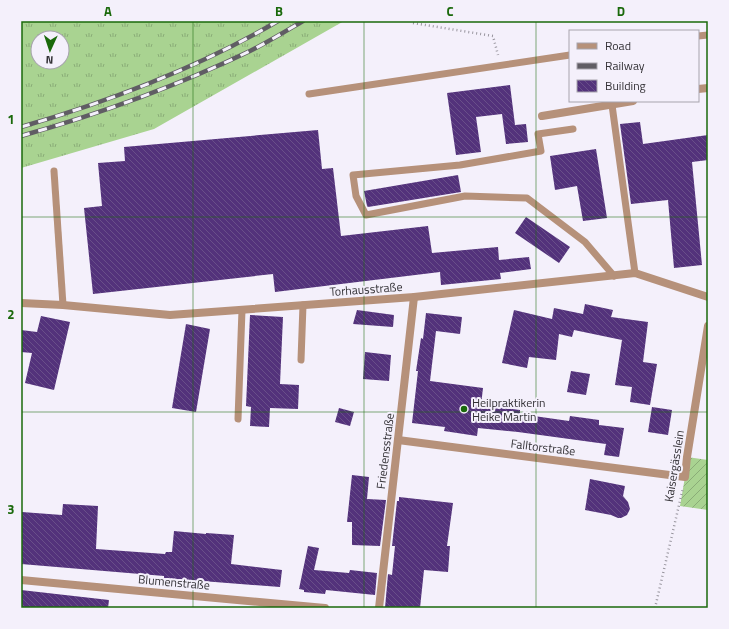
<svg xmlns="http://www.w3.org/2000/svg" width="729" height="629" font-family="'Titillium Web',sans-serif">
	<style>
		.grass { fill: url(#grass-tufts); fill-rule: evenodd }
		.garden { fill: url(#garden-furrows) }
		.building { fill: url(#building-back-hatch) }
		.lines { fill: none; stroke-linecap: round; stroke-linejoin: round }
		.path { stroke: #99969f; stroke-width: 2.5; stroke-dasharray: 1 3; stroke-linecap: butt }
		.lane { stroke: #b6917a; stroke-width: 7 }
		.street { stroke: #b6917a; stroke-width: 8 }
		.rail-casing { stroke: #605d64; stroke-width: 4.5 }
		.rail { stroke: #f4f0fb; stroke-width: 3; stroke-dasharray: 9; stroke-linecap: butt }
		.grid { fill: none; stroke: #1a690b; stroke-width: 1; stroke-opacity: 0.55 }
		.poi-dot { fill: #1a690b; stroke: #f4f0fb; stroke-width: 1.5 }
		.labels { text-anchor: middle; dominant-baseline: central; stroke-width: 4; stroke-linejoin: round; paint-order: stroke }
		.street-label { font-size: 12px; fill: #343237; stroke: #f4f0fb }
		.poi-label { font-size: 12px; fill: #343237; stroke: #f4f0fb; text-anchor: start }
		.neatline { fill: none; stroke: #1a690b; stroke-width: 1.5 }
		.grid-label { font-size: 13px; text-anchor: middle; font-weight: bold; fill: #1a690b }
	</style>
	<defs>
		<pattern id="grass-tufts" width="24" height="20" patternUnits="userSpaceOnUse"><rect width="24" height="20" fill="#a9d391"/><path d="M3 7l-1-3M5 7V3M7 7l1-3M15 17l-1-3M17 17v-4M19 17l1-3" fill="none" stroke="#8aac77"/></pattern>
		<pattern id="garden-furrows" width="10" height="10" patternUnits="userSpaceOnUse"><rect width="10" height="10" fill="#a9d391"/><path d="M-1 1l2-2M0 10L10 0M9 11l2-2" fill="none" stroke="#8aac77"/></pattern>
		<pattern id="building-back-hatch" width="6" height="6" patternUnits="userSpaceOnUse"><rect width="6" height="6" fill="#53327b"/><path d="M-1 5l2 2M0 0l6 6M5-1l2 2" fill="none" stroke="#694f89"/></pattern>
	</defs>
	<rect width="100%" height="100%" fill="#f4f0fb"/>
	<path class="grass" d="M21,21H344L154,129L21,168ZM38,38H62V62H38Z"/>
	<path class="garden" d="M687,457L708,460V510L680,506L685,477Z"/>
	<g class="building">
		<path d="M510,85L515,125L526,124L528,142L506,144L502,114L476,117L481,152L456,155L447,93Z"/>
		<path d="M640,122L643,144L708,135V160L692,162L702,265L674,268L668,200L631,204L620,124Z"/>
		<path d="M318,130L322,169L333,168L341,236L428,226L432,253L498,247L499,260L529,257L531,269L500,273L501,279L441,285L440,272L275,292L273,274L93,294L84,208L102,206L98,163L125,161L124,147Z"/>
		<path d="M596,149L607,218L583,221L577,186L555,190L550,156Z"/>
		<path d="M458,175L461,192L368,207L367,206L364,191Z"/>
		<path d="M526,217L570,247L559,263L515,233Z"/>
		<path d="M585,304L613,310L611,317L648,322L643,362L657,364L650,405L630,402L632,387L615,385L622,340L574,330L572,337L559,334L556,360L529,357L527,368L502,363L514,310L552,319L554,308L583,314Z"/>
		<path d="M357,310L394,315L393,327L353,324Z"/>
		<path d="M426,313L462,317L460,334L436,331L430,381L483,388L481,405L520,410V414L569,421L570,416L599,420V425L624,428L619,457L604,455L606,444L518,432L478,428L477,436L444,431L445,427L412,423L418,371H416L421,338L423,339Z"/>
		<path d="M250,315L283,317L280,384L299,385L298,409L270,408L269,427L250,426L251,407L246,406Z"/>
		<path d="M41,316L70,322L54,390L25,383L32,353L21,352V330L37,332Z"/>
		<path d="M186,324L210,329L196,412L172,408Z"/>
		<path d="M365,352L391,355L389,381L363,379Z"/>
		<path d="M571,371L590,374L586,395L567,392Z"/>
		<path d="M652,407L672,410L668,435L648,432Z"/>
		<path d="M339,408L354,412L350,426L335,422Z"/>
		<path d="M352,475L369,477L367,499L386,500L380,546L352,545V522H347Z"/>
		<path d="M590,479L625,486L623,496L628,502L630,509L627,515L621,518H618L611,515L585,510Z"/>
		<path d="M399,497L453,503L447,546H450L448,572L424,570L420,608H385L388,574L392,575L395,546H392L397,501H399Z"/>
		<path d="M63,504L98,506L96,549L165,554L166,552H172L174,531L206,534V533L234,535L231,564L282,570L280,587L164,578V576L21,564L22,512L62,515Z"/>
		<path d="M308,546L319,548L314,570L349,573L350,570L377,573L375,595L326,590L325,594L304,592V590L299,589Z"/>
		<path d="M21,590L109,600L108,608H21Z"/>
	</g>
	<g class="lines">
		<g class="path">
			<path d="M413,23L493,36L498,55"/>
			<path d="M655,608L683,488"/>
		</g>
		<g class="lane">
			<path d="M698,36L708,35"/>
			<path d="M309,94L570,55"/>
			<path d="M612,105L635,273"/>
			<path d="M573,129L538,134L541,151L460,165L353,175L356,196L366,215L465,196L527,198L585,242L614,276"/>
			<path d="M54,171L63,305"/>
			<path d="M301,360L303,305"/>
			<path d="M238,419L242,310"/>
		</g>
		<g class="street">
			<path d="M698,89L708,88"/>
			<path d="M542,116L633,101"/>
			<path d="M21,303L63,305L170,315L414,297L635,273L708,297"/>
			<path d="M398,440L685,477L687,457L708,326"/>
			<path d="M21,580L325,608"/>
			<path d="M379,608L414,297"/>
		</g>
		<defs>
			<g id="rail">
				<path d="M21,127C110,101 198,68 278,21"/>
				<path d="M21,136C99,114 177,86 250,51C268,42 286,31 303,21"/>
			</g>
		</defs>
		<use href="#rail" class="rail-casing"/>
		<use href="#rail" class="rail"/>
	</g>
	<path class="grid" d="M193,21V608M364,21V608M536,21V608M21,217H708M21,412H708"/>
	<circle class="poi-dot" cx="464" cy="409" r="4"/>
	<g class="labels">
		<g class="street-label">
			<text transform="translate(366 289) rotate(-4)">Torhausstraße</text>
			<text transform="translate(543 447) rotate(7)">Falltorstraße</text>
			<text transform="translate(385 451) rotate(-83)">Friedensstraße</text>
			<text transform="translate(674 466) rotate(-81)">Kaisergässlein</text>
			<text transform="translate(174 582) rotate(5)">Blumenstraße</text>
		</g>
		<g class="poi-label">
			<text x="472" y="402">Heilpraktikerin<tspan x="472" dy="14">Heike Martin</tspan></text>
		</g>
	</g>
	<rect width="729" height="629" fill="none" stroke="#f4f0fb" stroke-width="44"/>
	<rect x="569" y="30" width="130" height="72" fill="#f4f0fb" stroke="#a7a4ad"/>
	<rect x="577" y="43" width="20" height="6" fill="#b6917a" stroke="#a7a4ad"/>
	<text x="605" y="50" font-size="12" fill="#343237">Road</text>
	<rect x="577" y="63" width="20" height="6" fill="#605d64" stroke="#a7a4ad"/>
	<text x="605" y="70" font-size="12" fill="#343237">Railway</text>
	<rect x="577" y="80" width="20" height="12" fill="url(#building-back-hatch)" stroke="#a7a4ad"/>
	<text x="605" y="90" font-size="12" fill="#343237">Building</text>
	<g transform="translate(50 50) rotate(183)"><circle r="19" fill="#f4f0fb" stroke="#a7a4ad"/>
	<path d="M0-3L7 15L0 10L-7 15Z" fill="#1a690b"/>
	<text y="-6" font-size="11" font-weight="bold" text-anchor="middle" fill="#343237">N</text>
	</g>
	<rect x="22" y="22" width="685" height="585" class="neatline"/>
	<g class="grid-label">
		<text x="108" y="16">A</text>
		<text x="279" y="16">B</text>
		<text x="450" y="16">C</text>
		<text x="621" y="16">D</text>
		<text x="11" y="124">1</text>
		<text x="11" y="319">2</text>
		<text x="11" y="514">3</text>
	</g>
</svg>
